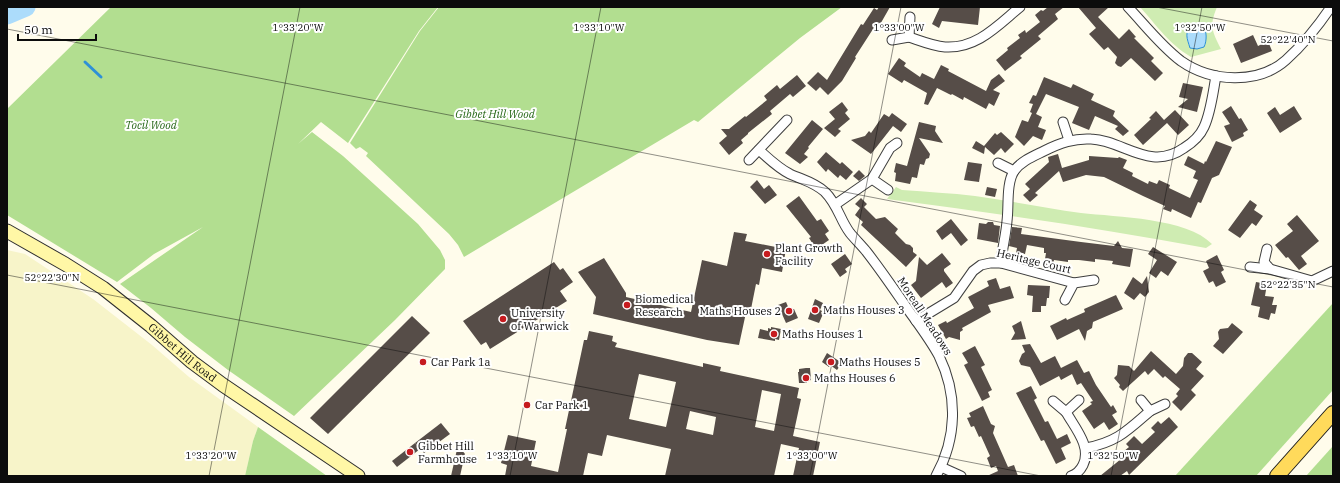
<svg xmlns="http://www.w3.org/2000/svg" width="1340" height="483" font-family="'IBM Plex Serif',serif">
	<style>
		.farmland { fill: #f7f4c9 }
		.green { fill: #cfecb2 }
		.forest { fill: #b2de90 }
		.water { fill: #acdcfb; stroke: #2e90d7 }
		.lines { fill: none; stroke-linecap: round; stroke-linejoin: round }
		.stream { stroke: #2e90d7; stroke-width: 3 }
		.river { stroke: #acdcfb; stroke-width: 19 }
		.building { fill: #564d48; fill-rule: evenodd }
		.street-casing { stroke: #3f3f3f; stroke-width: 11 }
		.secondary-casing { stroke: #2e2e2e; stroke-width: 15 }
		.primary-casing { stroke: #1d1d1d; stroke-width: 16 }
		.street { stroke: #fff; stroke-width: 9 }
		.secondary { stroke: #fff7a6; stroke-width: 13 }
		.primary { stroke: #ffda5b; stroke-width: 14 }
		.ticks { fill: none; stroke: #0c0c0c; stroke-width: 1; stroke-opacity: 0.45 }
		.poi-dot { fill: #c61b1f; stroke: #fff; stroke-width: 1.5 }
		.labels { text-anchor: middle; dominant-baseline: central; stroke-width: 4; stroke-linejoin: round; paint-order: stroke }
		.park-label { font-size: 11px; font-style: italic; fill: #276818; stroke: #fff }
		.poi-label { font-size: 11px; fill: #0c0c0c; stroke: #fff; text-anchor: start }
		.street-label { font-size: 11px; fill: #0c0c0c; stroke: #fff }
		.ticks-label { font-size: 10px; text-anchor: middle; fill: #0c0c0c; stroke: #fff; stroke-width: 4; stroke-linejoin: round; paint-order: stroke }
	</style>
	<rect width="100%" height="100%" fill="#fffceb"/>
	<path class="farmland" d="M7,250L25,254L93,299L152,345L189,377L258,427L253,441L245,476H7Z"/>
	<g class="green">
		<path d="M1140,7H1217C1209,26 1212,31 1221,49L1191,57C1168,43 1158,27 1140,7Z"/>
		<path d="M896,187L902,190C927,192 951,193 975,196C1011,201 1046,208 1081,213C1117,217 1187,218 1212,244L1206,248C1100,228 994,213 887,199Z"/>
	</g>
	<g class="forest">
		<path d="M111,7H438L419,31L348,143L321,122L298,144L312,132L343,156L418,224L440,250L445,260V269L395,320L294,416L228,370L185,337L151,308L120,284L203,227L154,254L117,282L7,215V109Z"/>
		<path d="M439,7H842L800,38L698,122L694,120L464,257L458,245L449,234L366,156L368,153L360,147L356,149L350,143L420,31Z"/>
		<path d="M1333,303V390L1256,476H1175Z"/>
		<path d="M258,427L327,476H245L253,441Z"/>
		<path d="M1333,446V476H1306Z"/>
	</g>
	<path class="water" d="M1199,24L1203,25C1207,31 1207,41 1204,47L1197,49L1190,48C1187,38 1184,33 1192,25Z"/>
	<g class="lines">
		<path class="stream" d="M85,62L101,77"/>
		<path class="river" d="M7,15L26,7"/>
	</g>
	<g class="building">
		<path d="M879,7H890L878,28L875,26L855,57L856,58L842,81L828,95L820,87L816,91L807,83L818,72L827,80L861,24L863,25L874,8L877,10Z"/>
		<path d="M940,7H980L978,25L942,21L939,28L932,24Z"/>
		<path d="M1048,7H1064L1055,14L1058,19L1038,36L1041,39L1020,56L1022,58L1005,71L996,60L1008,50L1007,48L1020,38L1018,35L1025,30L1026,33L1040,22L1035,15L1041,10L1043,11Z"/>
		<path d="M1078,7H1109L1098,17L1119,39L1129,29L1136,37L1134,38L1154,58L1151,61L1163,73L1155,81L1131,58L1121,67L1118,66L1115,63L1117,57L1108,47L1104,50L1089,34L1096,28Z"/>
		<path d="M1253,35L1258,46L1268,41L1272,51L1241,63L1233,44Z"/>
		<path d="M899,58L906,63L904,66L920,77L922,73L934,79L941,65L949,69L948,71L986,91L991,80L999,74L1005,81L993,90L1000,93L994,106L989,103L986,109L964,97L963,100L952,94L951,95L937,88L928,105L924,104L927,93L904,80L902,83L888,74Z"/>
		<path d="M797,75L806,86L793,97L790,94L770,111L772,114L748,133V134L741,140L743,143L729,155L719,143L727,136L721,129H729L745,116L746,117L767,100L764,96L777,85L780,89Z"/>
		<path d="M1044,77L1071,88L1073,84L1094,94L1091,100L1115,111L1113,116L1129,131L1123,136L1115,129L1118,126L1095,116L1089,130L1072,123L1079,107L1046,94L1036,114L1042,117L1038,127L1046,130L1042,140L1033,136L1024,146L1015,137L1022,120L1028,122L1032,113L1030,112L1033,104L1029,103L1033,95L1036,96Z"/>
		<path d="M1183,83L1203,87L1197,112L1178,107L1188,99L1179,97Z"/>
		<path d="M842,102L848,110L845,113L850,119L838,129L841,131L835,137L824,128L835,119L829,112Z"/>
		<path d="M1231,106L1239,119L1241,118L1248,130L1243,133L1244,136L1232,142L1224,126L1230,124L1222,112Z"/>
		<path d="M1294,106L1302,119L1280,133L1267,113L1275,107L1280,115Z"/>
		<path d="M1175,110L1189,125L1178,135L1167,123L1143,145L1134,135L1151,119L1149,118L1156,111L1164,120Z"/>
		<path d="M892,113L907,124L901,132L893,126L871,154L851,140L865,136L869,131L871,133L884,114L889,117Z"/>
		<path d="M812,120L823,129L808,147L809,148L804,154L808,157L800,164L785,153Z"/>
		<path d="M919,122L936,126L935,131L943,143L919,138L930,154L929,158L926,159L924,165L920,164L917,178L912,177L910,184L895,181L896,173L894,172L896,163L907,166Z"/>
		<path d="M1001,132L1014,144L1005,153L1001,148L994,155L985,147L984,154L972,148L976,141L984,146L995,133L997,135Z"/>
		<path d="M1216,141L1232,147L1219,175L1212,178L1201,203L1198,202L1191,218L1172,209L1171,212L1163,209L1165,206L1143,196L1104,177L1086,175L1063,182L1059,171L1035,193L1038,195L1030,202L1023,195L1030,189L1025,184L1049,162L1048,157L1058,154L1062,168L1089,160V156L1118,158L1119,157L1127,160L1123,168L1133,173L1132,176L1148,184L1149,181L1157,184L1159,180L1170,185L1169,188L1190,198L1198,180L1193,178L1196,171L1184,165L1188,156L1204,164L1205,161L1206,162Z"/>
		<path d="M826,152L840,164L842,162L853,172L846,180L840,175L838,178L828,169L826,172L817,162Z"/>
		<path d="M968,162L982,164L979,182L964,180Z"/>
		<path d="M859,170L865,176L859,181L853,176Z"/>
		<path d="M757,180L764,189L769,185L777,195L765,204L750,187Z"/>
		<path d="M987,187L997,189L995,197L985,195Z"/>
		<path d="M799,196L817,221L821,219L829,231L825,234L829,240L816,249L809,238L811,237L786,206Z"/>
		<path d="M861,198L867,204L864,207L876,219L885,217L898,229L895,233L906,244L910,245L913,248V252L917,255L906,267L861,225L863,222L855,215L860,208L855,204Z"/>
		<path d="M1250,200L1257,205L1254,210L1263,216L1256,226L1252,223L1240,238L1228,230Z"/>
		<path d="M1297,215L1319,241L1301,256L1307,264L1299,270L1288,257L1286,258L1275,245L1293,231L1287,224Z"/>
		<path d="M951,219L968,240L961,246L951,233L942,240L936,231Z"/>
		<path d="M988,222H993L994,225L1000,226L998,243L977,239L979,223L986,224Z"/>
		<path d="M1012,227L1022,228L1021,234L1081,242L1114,246L1118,241L1122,248L1133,249L1130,267L1112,264L1113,261L1095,259V262L1079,260H1068V262L1054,260L1053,266L1044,265L1046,253H1044V248L1027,245L1025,254L1016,253L1017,248L1009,246Z"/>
		<path d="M734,232L747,234L745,241L786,249L782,272L762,268L759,285L756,284L751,309L747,308L739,345L707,340L593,314L596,297L578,272L604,258L626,293V297L691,312L702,260L727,266Z"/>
		<path d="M1153,247L1177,262L1168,276L1161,271L1156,278L1149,273L1157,260L1148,254Z"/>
		<path d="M942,253L951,264L944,269V271L953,283L946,288L942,282L921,298L911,285L916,281L919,257L927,265Z"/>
		<path d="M845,254L852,264L845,269L847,272L840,277L831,264Z"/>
		<path d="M1217,255L1224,270L1221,272L1226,282L1216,287L1213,281L1209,283L1203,271L1209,268L1206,261Z"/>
		<path d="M554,262L560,270L563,268L573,282L560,291L567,301L490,349L486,342L481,345L463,321Z"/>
		<path d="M1147,276L1149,292L1145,297L1140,293L1134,300L1124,293L1133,277L1142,284Z"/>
		<path d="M996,278L1000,289L1010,286L1014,298L988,305L991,312L962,328L963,330L960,332V340L949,337L946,339L938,325L946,321L947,323L974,308L968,297L989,286L987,281Z"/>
		<path d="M1256,282L1267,284L1265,296L1274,297L1272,305H1277L1275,314L1271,313L1269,320L1258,317L1260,307L1251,305Z"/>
		<path d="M1028,285L1050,286L1049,298H1047L1046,306H1041V312H1032L1033,296L1027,295Z"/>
		<path d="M1116,295L1123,309L1093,322L1092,328L1087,331L1085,341L1079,329L1057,340L1050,326L1066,318L1067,320L1085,312L1084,309Z"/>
		<path d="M815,299L823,303L820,310L822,311L821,313L823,314L819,323L808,319Z"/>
		<path d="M786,302L789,309H794L798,318L786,323L778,305Z"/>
		<path d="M412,316L430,333L328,434L310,418Z"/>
		<path d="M1021,321L1026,339L1011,340L1015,333L1012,326Z"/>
		<path d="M1232,323L1243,332L1223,354L1213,346L1219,339L1218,332L1220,329L1228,328Z"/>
		<path d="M771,327L781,329L779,340L775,339V341L758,338L760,329L768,331V328L771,329Z"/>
		<path d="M589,331L613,336L612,341L617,343L615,347L703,367V363L721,367L720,371L799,388L797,398L801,399L793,436L820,442L813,476H793L799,448L781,444L774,476H665L671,449L607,435L602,456L588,453L583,476H505L507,465L501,463L508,435L536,441L531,466L558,472L567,429H565L584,340H587ZM639,374L676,382L666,427L629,419ZM762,390L781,394L774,431L755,427ZM690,411L716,417L713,435L686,429Z"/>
		<path d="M1030,344L1041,363L1055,356L1061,368L1077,360L1084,373L1089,371L1096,385L1111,407L1113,405L1117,412L1112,415L1118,424L1109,430L1104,422L1094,429L1082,411L1092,404L1090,402L1093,401L1081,383L1077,385L1072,374L1061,380L1059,376L1040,386L1030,367L1021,365L1019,361L1022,354L1025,352L1022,345Z"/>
		<path d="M975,346L985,365L981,367L992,390L988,392L990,397L982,401L964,365L968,363L962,353Z"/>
		<path d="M1151,351L1176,374L1183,366L1184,358L1188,353H1192L1202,362L1196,369L1204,376L1191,390L1196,395L1181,411L1172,402L1178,396L1176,394L1180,389L1165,376L1163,378L1154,369L1148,375L1145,371L1123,391L1119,387L1120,385L1114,378L1117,375L1118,365L1129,366L1134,371Z"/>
		<path d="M827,353L842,363L837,370L830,365L829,367L822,362Z"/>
		<path d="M806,368H810L811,380L807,381V383H799L798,372H799V369Z"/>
		<path d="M1031,386L1037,398L1034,400L1045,422L1048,421L1057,439L1067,434L1071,443L1061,448L1066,459L1056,464L1044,440L1041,441L1016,393Z"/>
		<path d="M983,406L991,424L995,426L993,433L1008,467L1014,465L1018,476H987L998,471L996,466L991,468L987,458L990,456L981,436L979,437L974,426L971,427L967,418L971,417L969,413Z"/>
		<path d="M1169,417L1178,427L1129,475L1127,471L1120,476H1100L1121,459L1118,456L1129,447L1126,444L1134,436L1142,444L1155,432L1151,428L1158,421L1161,424Z"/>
		<path d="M441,423L450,434L424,453L415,443Z"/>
		<path d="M415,443L420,449L397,467L392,461Z"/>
		<path d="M458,445L465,454L460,476H451Z"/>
	</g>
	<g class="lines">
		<defs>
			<g id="street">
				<path d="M1128,7C1145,25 1161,46 1181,61C1211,82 1258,85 1286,60C1304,44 1318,26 1331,7"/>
				<path d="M909,37C921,41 933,46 945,47C977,49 998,25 1020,7"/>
				<path d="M892,40L909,37L910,17"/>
				<path d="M1063,122L1069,140"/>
				<path d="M759,150C769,159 778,168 790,174C803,180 814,182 825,192C838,205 840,220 850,233C855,239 861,245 866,251C881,270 895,291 909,311C919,325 931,341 939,356C958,395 957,438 936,476"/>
				<path d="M749,160L787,120"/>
				<path d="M998,163L1014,171"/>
				<path d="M872,179L890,148L897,143"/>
				<path d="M836,204L872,179L888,190"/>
				<path d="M1267,249L1264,262L1270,269L1312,281L1333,271"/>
				<path d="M1001,263C1002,249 1006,235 1007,221C1009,206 1006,184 1014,171C1021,161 1034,156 1044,151C1060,143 1074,138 1091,139C1123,140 1150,172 1184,148C1192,143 1200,136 1204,127C1211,112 1213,92 1216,76"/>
				<path d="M1250,267L1270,269"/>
				<path d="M1065,300L1074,283L1094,280"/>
				<path d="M916,321L954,298L973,271L981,265L990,263H1001L1074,283"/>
				<path d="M1141,400L1150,411L1165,404"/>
				<path d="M1053,401L1066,412L1079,400"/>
				<path d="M1066,412C1075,428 1092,447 1083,465C1080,471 1077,474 1071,476"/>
				<path d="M1086,448C1117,442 1127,431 1150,411"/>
				<path d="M941,467L961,476"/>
			</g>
			<g id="secondary">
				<path id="s1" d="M7,231L65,264L103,288L151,326L192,362L223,385L358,476"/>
			</g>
			<path id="primary" d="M1277,476L1333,413"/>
		</defs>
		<use href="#street" class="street-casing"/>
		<use href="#secondary" class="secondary-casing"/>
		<use href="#primary" class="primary-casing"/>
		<use href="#street" class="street"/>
		<use href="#secondary" class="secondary"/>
		<use href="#primary" class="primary"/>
	</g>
	<path class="ticks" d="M1156,7L1333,41M7,29L1333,287M7,275L1041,476M209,476L300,7M510,476L601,7M810,476L901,7M1111,476L1202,7"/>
	<g class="poi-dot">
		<circle cx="767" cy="254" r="4"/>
		<circle cx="627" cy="305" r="4"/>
		<circle cx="815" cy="310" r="4"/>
		<circle cx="789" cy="311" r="4"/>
		<circle cx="503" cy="319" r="4"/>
		<circle cx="774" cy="334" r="4"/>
		<circle cx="423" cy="362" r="4"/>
		<circle cx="831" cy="362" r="4"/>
		<circle cx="806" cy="378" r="4"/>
		<circle cx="527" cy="405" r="4"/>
		<circle cx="410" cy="452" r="4"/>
	</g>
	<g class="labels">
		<g class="park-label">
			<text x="495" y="114">Gibbet Hill Wood</text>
			<text x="151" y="125">Tocil Wood</text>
		</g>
		<g class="poi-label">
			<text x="775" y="248">Plant Growth<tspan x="775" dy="13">Facility</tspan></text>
			<text x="635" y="299">Biomedical<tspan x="635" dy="13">Research</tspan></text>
			<text x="823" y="310">Maths Houses 3</text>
			<text x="781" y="311" text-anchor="end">Maths Houses 2</text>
			<text x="511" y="313">University<tspan x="511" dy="13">of Warwick</tspan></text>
			<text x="782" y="334">Maths Houses 1</text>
			<text x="431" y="362">Car Park 1a</text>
			<text x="839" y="362">Maths Houses 5</text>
			<text x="814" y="378">Maths Houses 6</text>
			<text x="535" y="405">Car Park 1</text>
			<text x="418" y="446">Gibbet Hill<tspan x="418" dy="13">Farmhouse</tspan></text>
		</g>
		<g class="street-label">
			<text transform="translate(1034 261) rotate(13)">Heritage Court</text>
			<text transform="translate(925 316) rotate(57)">Moreall Meadows</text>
			<text stroke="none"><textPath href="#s1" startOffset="214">Gibbet Hill Road</textPath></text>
		</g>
	</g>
	<g class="ticks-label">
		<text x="298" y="31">1°33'20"W</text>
		<text x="599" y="31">1°33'10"W</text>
		<text x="899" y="31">1°33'00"W</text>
		<text x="1200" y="31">1°32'50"W</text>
		<text x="1288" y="43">52°22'40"N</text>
		<text x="52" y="281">52°22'30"N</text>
		<text x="1288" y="288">52°22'35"N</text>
		<text x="211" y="459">1°33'20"W</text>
		<text x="512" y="459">1°33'10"W</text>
		<text x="812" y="459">1°33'00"W</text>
		<text x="1113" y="459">1°32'50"W</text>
	</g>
	<rect width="1340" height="483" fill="none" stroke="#0c0c0c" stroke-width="16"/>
	<path d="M18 34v6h78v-6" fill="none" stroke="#0c0c0c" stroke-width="2"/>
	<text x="24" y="34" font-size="12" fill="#0c0c0c" stroke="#ffffff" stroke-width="3" paint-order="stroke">50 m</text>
</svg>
